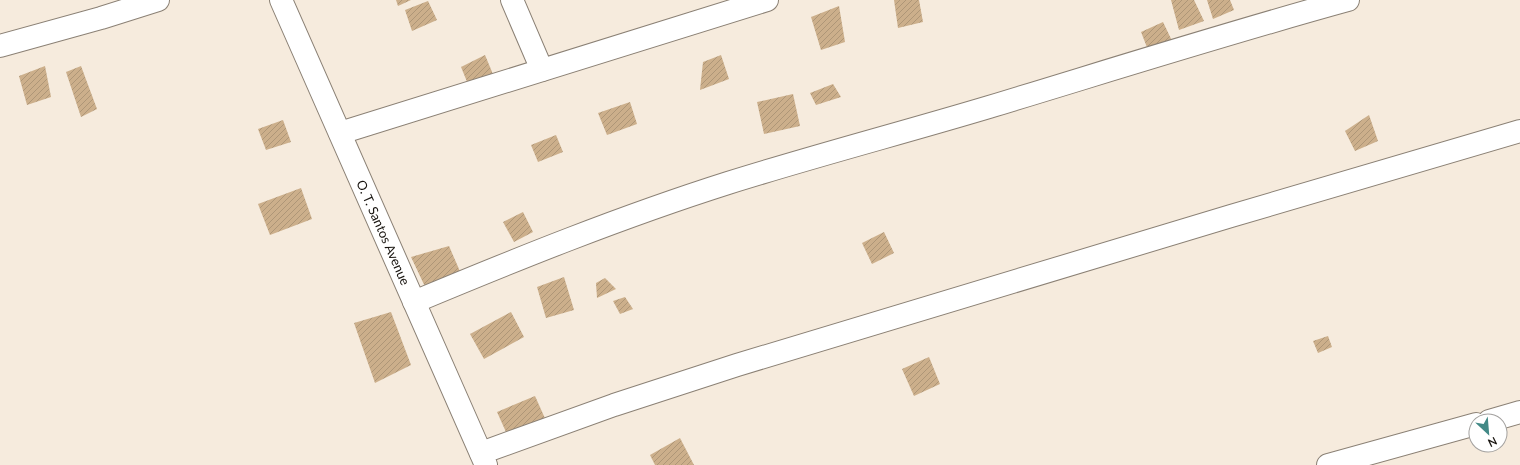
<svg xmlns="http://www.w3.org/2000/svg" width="1520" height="465" font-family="Lato,sans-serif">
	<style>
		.building { fill: url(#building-hatch) }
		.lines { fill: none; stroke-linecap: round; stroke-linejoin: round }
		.street-casing { stroke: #8b8175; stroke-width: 24 }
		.secondary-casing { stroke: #8b8175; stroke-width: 24 }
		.street { stroke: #fff; stroke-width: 22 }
		.secondary { stroke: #fff; stroke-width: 22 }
		.labels { text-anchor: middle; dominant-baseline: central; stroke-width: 3; stroke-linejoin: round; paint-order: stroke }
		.street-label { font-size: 13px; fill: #18140f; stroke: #fff }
	</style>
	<defs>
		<pattern id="building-hatch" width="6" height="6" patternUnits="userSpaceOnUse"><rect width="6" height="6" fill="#ccaf8b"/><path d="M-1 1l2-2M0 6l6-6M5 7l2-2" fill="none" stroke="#ae9677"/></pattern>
	</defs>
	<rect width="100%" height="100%" fill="#f6ebdd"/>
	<g class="building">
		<path d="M396,0H411L398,6Z"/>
		<path d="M894,0H919L923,22L898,28Z"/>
		<path d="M1171,0H1194L1204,21L1179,30Z"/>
		<path d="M1207,0H1230L1234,10L1213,19Z"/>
		<path d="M428,1L437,20L412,31L405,10Z"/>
		<path d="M839,6L845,42L821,50L811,17Z"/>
		<path d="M1163,22L1174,45L1150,55L1141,32Z"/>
		<path d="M485,55L495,79L470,89L461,67Z"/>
		<path d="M721,55L729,79L700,90L703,62Z"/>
		<path d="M45,66L51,97L27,105L19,76Z"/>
		<path d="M81,66L97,109L81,117L66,72Z"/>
		<path d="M833,84L841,97L816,105L810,93Z"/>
		<path d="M793,94L800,126L764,134L757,102Z"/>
		<path d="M630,102L637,124L607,135L598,113Z"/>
		<path d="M1369,115L1378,141L1355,151L1345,131Z"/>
		<path d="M283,120L291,142L266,150L258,129Z"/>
		<path d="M556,135L563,152L538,162L531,145Z"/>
		<path d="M301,188L312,219L270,235L258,204Z"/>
		<path d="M523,212L533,232L514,242L503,222Z"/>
		<path d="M884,232L894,253L872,264L862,243Z"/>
		<path d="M449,246L462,276L428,293L411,257Z"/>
		<path d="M564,277L574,310L546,318L537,287Z"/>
		<path d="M605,278L616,289L597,298L596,283Z"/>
		<path d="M625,297L633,309L620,314L613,301Z"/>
		<path d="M391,312L411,365L375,383L354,323Z"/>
		<path d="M511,312L524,337L484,359L470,334Z"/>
		<path d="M1328,336L1332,347L1318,353L1313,341Z"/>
		<path d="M929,357L940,384L914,396L902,369Z"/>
		<path d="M535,396L548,425L510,441L497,412Z"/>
		<path d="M680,438L694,465H655L650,455Z"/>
	</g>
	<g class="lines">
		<defs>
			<g id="street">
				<path d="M512,0L542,70"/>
				<path d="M0,46L101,18L158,0"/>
				<path d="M340,133L767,0"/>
				<path d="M414,302C517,259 621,217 728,183C814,156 902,133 989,107C1108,71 1228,33 1348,0"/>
				<path d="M1489,421L1520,412"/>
				<path d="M481,453L614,405L737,365L1231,216L1520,131"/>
				<path d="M1328,465L1476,424"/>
			</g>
			<g id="secondary">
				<path id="s1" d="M281,0L486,465"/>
			</g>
		</defs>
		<use href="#street" class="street-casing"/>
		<use href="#secondary" class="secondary-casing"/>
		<use href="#street" class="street"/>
		<use href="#secondary" class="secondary"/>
	</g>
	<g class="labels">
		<g class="street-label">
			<text stroke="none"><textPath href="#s1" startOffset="254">O. T. Santos Avenue</textPath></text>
		</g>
	</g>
	<g transform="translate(1488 433) rotate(154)"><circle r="19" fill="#ffffff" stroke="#a3a19f"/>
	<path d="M0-3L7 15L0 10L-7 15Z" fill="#428986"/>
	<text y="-6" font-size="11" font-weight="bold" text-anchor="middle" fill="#18140f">N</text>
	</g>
</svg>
